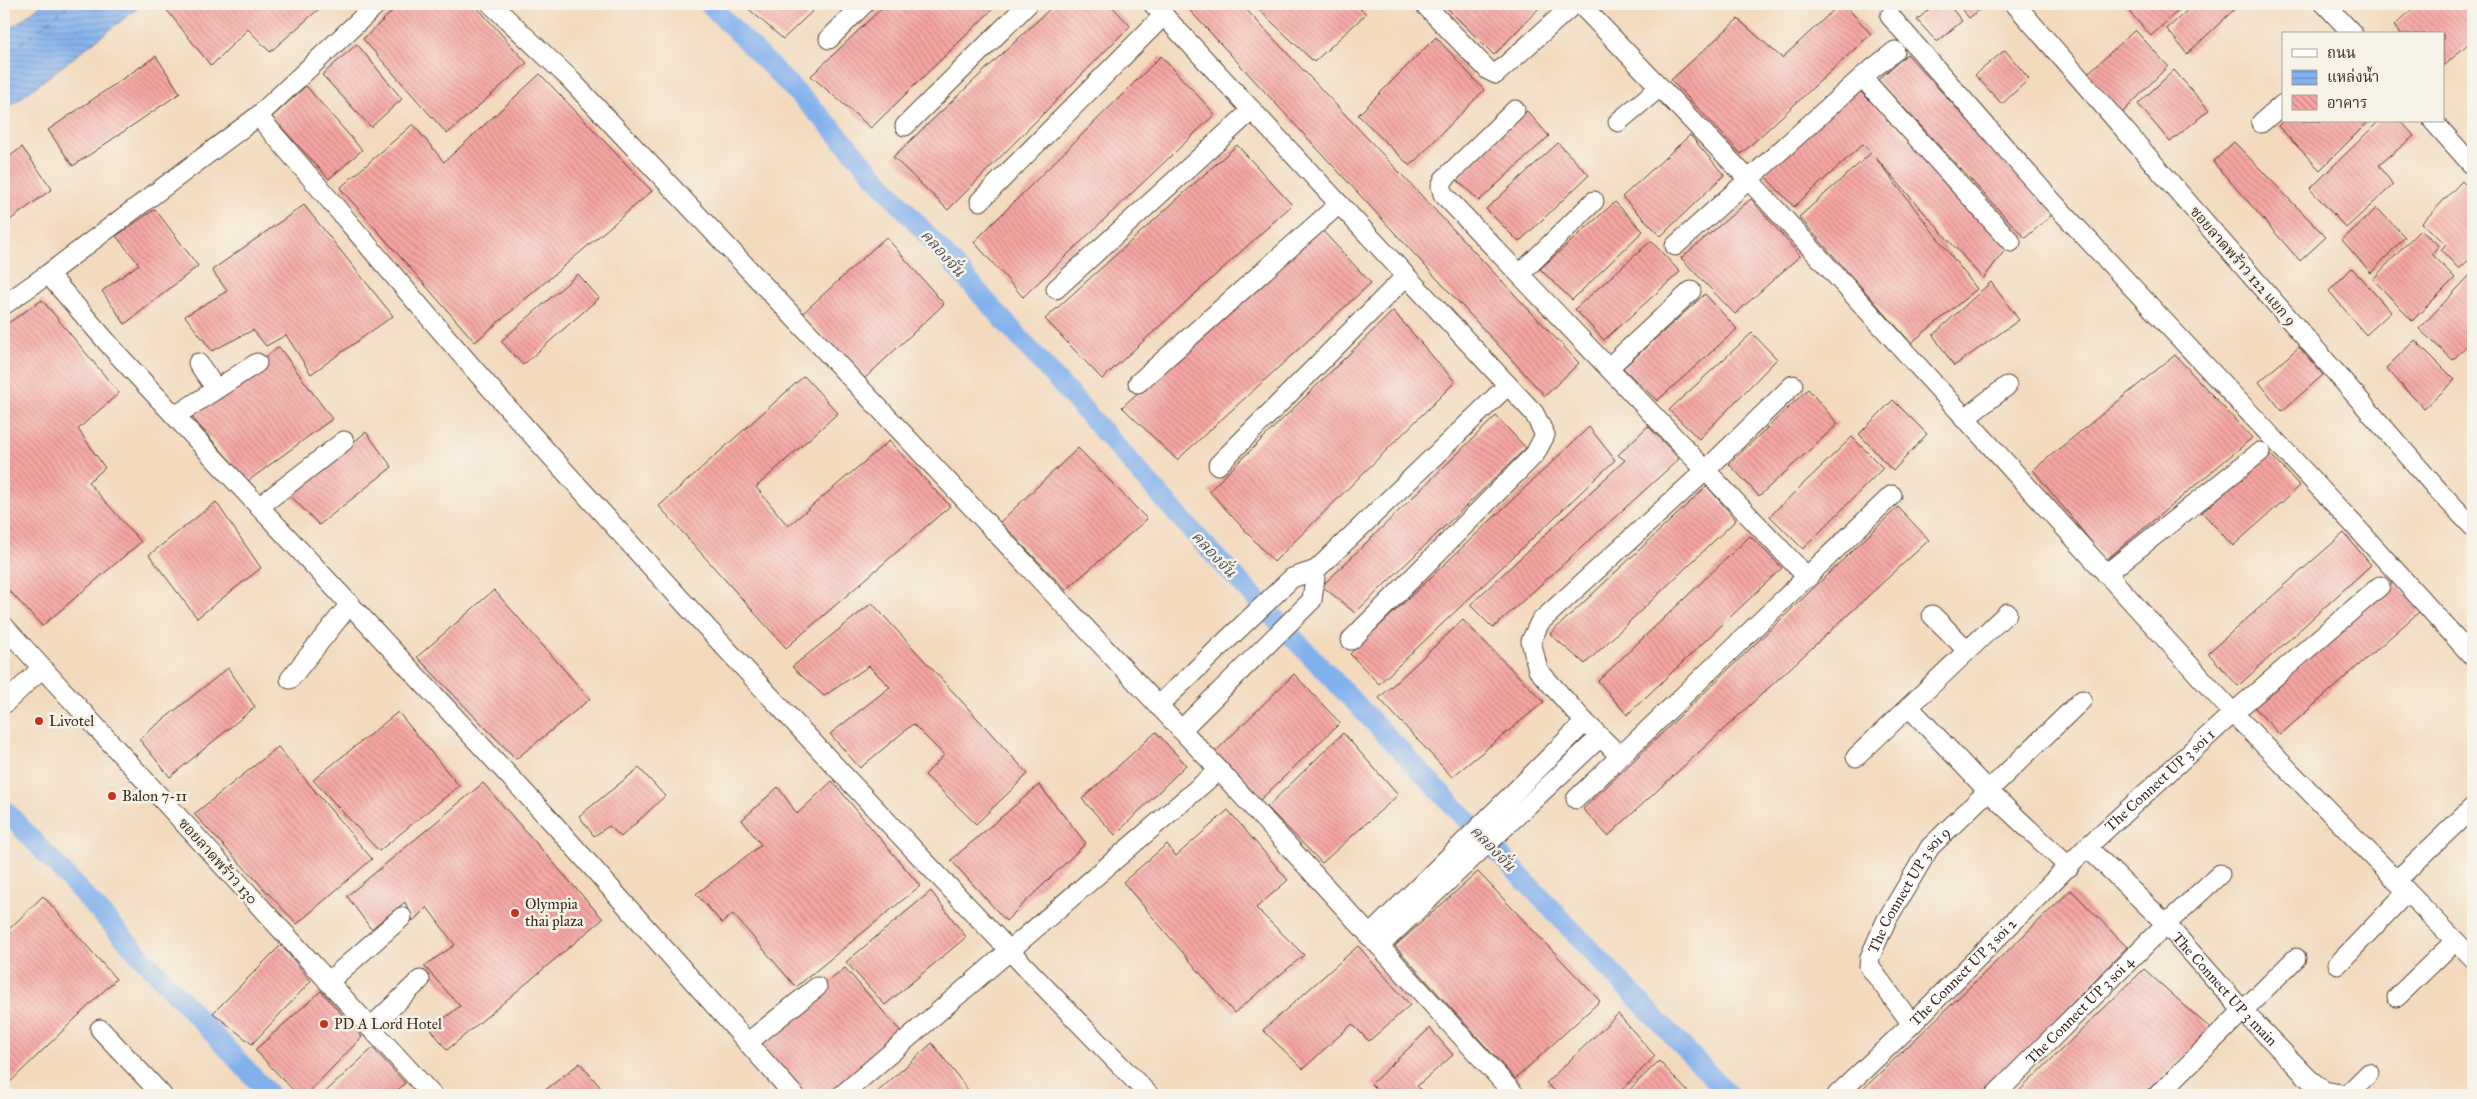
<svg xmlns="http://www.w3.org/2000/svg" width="2477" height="1099" font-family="'IM FELL Great Primer','Noto Serif Thai',serif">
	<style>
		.water { fill: url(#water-rules); stroke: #5e6e86 }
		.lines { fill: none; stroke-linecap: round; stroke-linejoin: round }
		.canal { stroke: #82b1ed; stroke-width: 20 }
		.ferry { stroke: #50525c; stroke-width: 1; stroke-dasharray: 6 5; stroke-linecap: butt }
		.building { fill: url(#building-back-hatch) }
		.minor-casing { stroke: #574436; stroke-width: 21 }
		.minor { stroke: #fff; stroke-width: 19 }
		.poi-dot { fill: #c8321e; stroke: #f7f3e8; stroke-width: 2 }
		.labels { text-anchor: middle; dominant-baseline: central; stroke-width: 5; stroke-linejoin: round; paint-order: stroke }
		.street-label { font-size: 15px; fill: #3b2a1e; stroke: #f7f3e8 }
		.poi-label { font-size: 15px; fill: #3b2a1e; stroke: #f7f3e8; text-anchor: start }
		.water-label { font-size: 16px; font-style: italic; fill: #50525c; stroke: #f7f3e8 }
	</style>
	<defs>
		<pattern id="water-rules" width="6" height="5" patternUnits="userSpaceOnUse" patternTransform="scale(1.25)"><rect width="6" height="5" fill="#82b1ed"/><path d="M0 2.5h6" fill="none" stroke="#6c90bf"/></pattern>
		<pattern id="building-back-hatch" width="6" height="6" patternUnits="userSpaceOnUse" patternTransform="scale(1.25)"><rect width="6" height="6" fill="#f6a5a3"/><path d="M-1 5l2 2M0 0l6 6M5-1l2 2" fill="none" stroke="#c88784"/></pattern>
	</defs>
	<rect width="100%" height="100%" fill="#f7f3e8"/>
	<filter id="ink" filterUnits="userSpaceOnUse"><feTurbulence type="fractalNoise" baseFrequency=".02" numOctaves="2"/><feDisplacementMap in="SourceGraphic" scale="10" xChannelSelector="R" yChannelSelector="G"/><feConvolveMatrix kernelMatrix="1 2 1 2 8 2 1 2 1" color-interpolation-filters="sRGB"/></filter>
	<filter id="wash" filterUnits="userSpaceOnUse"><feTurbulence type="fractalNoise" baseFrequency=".0096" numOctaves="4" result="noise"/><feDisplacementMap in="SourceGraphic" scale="20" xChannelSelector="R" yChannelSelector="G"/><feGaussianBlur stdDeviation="1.12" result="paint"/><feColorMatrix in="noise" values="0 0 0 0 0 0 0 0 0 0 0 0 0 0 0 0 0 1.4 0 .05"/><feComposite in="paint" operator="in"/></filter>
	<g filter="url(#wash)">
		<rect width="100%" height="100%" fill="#f3dabd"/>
		<path class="water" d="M42,4H143L4,111V34Z"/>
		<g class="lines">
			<g class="canal">
				<path d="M709,4L829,125L1202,542L1729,1095"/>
				<path d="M4,809L270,1095"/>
			</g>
			<path class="ferry" d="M4,57L70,4"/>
		</g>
		<g id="blocks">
			<g class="building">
				<path d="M173,4H317L320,8L270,52L248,29L211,66L166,9Z"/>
				<path d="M400,4H474L527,63L447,134L363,39Z"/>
				<path d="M743,4H820L783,39Z"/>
				<path d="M886,4H998L871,128L811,76Z"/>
				<path d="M1055,4H1110L1130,26L948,210L893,157Z"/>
				<path d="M1184,4H1241L1579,363L1545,396Z"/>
				<path d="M1253,4H1356L1366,14L1314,62Z"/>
				<path d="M1443,4H1543L1494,55Z"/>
				<path d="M1840,4H1844L1871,34L1741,154L1671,80L1738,19L1782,58Z"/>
				<path d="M1935,4H1948L1962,21L1937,42L1917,20Z"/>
				<path d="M1957,4H1987L1969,18Z"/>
				<path d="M2122,4H2185L2151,36Z"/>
				<path d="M2194,4H2240L2187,54L2167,29Z"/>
				<path d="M2418,4H2473V39L2443,67V34H2401L2394,26Z"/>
				<path d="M2135,30L2168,66L2122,113L2087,74Z"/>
				<path d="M1436,37L1484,90L1410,166L1358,115Z"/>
				<path d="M357,44L402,99L371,127L322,75Z"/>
				<path d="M2005,50L2029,79L2002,104L1975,75Z"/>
				<path d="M1907,54L2053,214L2025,238L1878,80Z"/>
				<path d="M156,56L180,93L73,166L48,130Z"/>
				<path d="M1161,56L1215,114L1023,297L974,242Z"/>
				<path d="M2174,70L2209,110L2170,142L2138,104Z"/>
				<path d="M540,74L652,191L475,342L340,188L413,124L444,162Z"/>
				<path d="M1854,85L2011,242L1983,279L1875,157L1977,289L1911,343L1799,217L1871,153L1863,144L1794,207L1764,175Z"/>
				<path d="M306,86L362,150L329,179L272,117Z"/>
				<path d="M1527,111L1549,136L1479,201L1456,179Z"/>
				<path d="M2283,121H2369L2320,170L2278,126Z"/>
				<path d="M2379,121H2401L2414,136L2379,165L2393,185L2346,228L2310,189Z"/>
				<path d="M1690,135L1724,175L1661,236L1622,197Z"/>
				<path d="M2234,142L2326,237L2300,261L2213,162Z"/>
				<path d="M1558,143L1589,175L1519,242L1486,209Z"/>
				<path d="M1237,145L1292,205L1102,379L1045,319Z"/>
				<path d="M22,147L52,189L10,220L4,213V161Z"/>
				<path d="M2462,181L2473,192V256L2459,269L2441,250L2446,244L2422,223Z"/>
				<path d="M1751,199L1800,256L1735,314L1681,258Z"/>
				<path d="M1615,202L1643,231L1572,300L1540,269Z"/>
				<path d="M304,205L393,316L311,374L286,335L266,346L253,330L212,351L185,316L227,291L212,270Z"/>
				<path d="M2377,208L2405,237L2371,273L2342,240Z"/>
				<path d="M155,209L198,266L125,324L102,291L139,264L116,236Z"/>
				<path d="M1320,228L1371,283L1177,460L1122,407Z"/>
				<path d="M2420,230L2439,245L2432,254L2455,278L2412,321L2373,279Z"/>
				<path d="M886,237L944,304L864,379L803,313Z"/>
				<path d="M1651,241L1680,272L1604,340L1575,309Z"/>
				<path d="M2352,268L2391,312L2366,335L2329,291Z"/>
				<path d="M2473,272V339L2453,360L2419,329Z"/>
				<path d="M578,274L599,298L523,365L501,341Z"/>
				<path d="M1991,282L2019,320L1954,366L1933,335Z"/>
				<path d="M1705,294L1737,329L1657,401L1623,368Z"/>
				<path d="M42,300L119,393L78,429L105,468L88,482L141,542L42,626L4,585V326Z"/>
				<path d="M1393,311L1455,382L1274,562L1209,491Z"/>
				<path d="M1752,333L1777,359L1699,439L1669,410Z"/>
				<path d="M2415,340L2455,380L2424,409L2386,368Z"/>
				<path d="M279,347L332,419L248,481L189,414Z"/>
				<path d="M2299,347L2323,375L2282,411L2259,382Z"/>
				<path d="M2175,355L2252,438L2106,560L2033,470Z"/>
				<path d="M804,376L838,413L756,487L788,526L889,441L950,506L786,648L659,506Z"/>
				<path d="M1808,389L1838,424L1759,496L1729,464Z"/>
				<path d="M1893,400L1927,434L1893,471L1859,434Z"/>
				<path d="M1496,416L1526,448L1355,613L1322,586Z"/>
				<path d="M1648,426L1679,459L1493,628L1470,605L1625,460L1618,455Z"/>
				<path d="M1589,427L1615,460L1379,684L1350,654Z"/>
				<path d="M366,432L392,467L319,525L289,494Z"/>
				<path d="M1852,437L1883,468L1803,549L1770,516Z"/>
				<path d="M1078,448L1147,519L1066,590L1000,522Z"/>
				<path d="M2270,454L2300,486L2233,546L2202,512Z"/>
				<path d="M1707,486L1736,520L1585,664L1550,634Z"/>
				<path d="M216,502L261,568L197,618L149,555Z"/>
				<path d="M1898,507L1929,540L1608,836L1583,809Z"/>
				<path d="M2344,533L2371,565L2238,686L2208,653Z"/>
				<path d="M1750,536L1782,568L1627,715L1598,681Z"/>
				<path d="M2394,581L2420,611L2280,735L2254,707Z"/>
				<path d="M494,590L590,699L516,759L417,657Z"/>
				<path d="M872,603L1028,774L976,824L925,775L944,755L913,724L860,768L830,734L890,687L869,666L824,696L792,667Z"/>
				<path d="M1463,620L1544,702L1452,777L1379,698Z"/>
				<path d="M228,668L255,707L170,777L139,739Z"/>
				<path d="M1294,674L1340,723L1257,803L1213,754Z"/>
				<path d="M398,712L459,786L379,851L313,780Z"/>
				<path d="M1156,732L1186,765L1115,835L1082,799Z"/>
				<path d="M1343,733L1398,795L1322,863L1267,807Z"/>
				<path d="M278,747L372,859L297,924L194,814Z"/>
				<path d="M639,768L665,796L621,837L609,826L594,836L579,816Z"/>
				<path d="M832,781L920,886L796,987L733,914L722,923L696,894L761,845L742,820L778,787L797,814Z"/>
				<path d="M483,783L603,919L447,1050L431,1029L460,1006L424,966L455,945L427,907L413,921L405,902L371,929L347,896Z"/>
				<path d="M1039,785L1086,843L1006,921L951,860Z"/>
				<path d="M1228,810L1288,880L1256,908L1304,955L1234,1013L1123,882L1167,844L1176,856Z"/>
				<path d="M1478,872L1600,1001L1515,1079L1395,946Z"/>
				<path d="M2071,890L2127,947L1983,1095H1857Z"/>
				<path d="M931,891L966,937L885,1005L846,962Z"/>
				<path d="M43,896L116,979L4,1088V934Z"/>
				<path d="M281,945L311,981L252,1044L213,1013Z"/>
				<path d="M1358,946L1410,1005L1369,1041L1352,1024L1303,1069L1263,1030Z"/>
				<path d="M845,968L902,1033L830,1095H800L754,1043Z"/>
				<path d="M2144,969L2212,1030L2143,1095H2015Z"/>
				<path d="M321,991L362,1037L306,1095H298L255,1050Z"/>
				<path d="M1618,1014L1655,1056L1617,1095H1560L1546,1083Z"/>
				<path d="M1430,1028L1453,1055L1417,1086L1426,1095H1382L1371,1084Z"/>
				<path d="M932,1043L972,1095H874Z"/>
				<path d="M373,1048L405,1083L393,1095H322Z"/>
				<path d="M1659,1061L1691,1095H1624Z"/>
				<path d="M580,1063L607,1095H539Z"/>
			</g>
		</g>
	</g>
	<g filter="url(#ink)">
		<use href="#blocks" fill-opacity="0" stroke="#574436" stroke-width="1"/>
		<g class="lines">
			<defs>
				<g id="minor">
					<path d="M491,4L567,76L1219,770L1515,1095"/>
					<path d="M1153,4L1534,413L1545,435L1535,454L1351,640"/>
					<path d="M1424,4L1488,70L1496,74L1574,4"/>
					<path d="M1580,4L1749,180L2233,713L2473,959"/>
					<path d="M2015,4L2437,489L2473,527"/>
					<path d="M2325,4L2353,34"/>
					<path d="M1890,16L2050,199L2356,527L2473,657"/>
					<path d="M829,39L864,4"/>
					<path d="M1862,77L1895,51"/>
					<path d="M1515,110L1444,179L1441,186L1443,194L1808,578"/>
					<path d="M258,116C339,210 418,306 500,399C711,636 928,868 1149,1095"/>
					<path d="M2433,121L2473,166"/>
					<path d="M1618,122L1660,87"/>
					<path d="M2261,123L2283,104"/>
					<path d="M905,126L1028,4"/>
					<path d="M980,201L1164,15"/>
					<path d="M1675,246L1862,77L2011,242"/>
					<path d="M48,274L120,357L552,822L794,1095"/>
					<path d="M1520,274L1594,201"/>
					<path d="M1056,289L1252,110"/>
					<path d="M4,305L48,274L258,116L377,4"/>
					<path d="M198,363L216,389"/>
					<path d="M1609,367L1691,291"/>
					<path d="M1138,383L1339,204"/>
					<path d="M175,416L257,363"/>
					<path d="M1964,419L2007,386"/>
					<path d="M1218,465L1406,276"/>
					<path d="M259,507L344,441"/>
					<path d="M1316,570L1508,385"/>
					<path d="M2106,574L2260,452"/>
					<path d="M1932,615L1967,650"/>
					<path d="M4,626L432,1095"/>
					<path d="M290,679L350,604"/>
					<path d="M4,704L42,668"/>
					<path d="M1158,706L1292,578L1316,570L1312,600L1181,730"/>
					<path d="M1909,707L1987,790L2069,867"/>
					<path d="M1620,756L1585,722L1538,670L1531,641L1540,622L1707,469L1793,385"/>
					<path d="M1856,757L2007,613"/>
					<path d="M1576,799L1892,495"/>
					<path id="s1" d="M2087,847L2166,924L2244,1012L2309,1079L2324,1091L2347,1095L2369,1073"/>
					<path d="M2396,881L2473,807"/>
					<path d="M1369,936L1585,722"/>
					<path d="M1379,946L1600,737"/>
					<path d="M2338,964L2407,892"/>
					<path d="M328,982L402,917"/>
					<path d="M2397,997L2455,941"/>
					<path id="s2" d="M1912,1024L1869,966L1870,957L1886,921L1930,847L2082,700"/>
					<path d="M370,1028L420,980"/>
					<path d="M100,1029L162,1095"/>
					<path d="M747,1043L817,987"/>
					<path d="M842,1095L1219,770"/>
					<path id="s3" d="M1837,1095L1912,1024L2087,847L2233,713L2380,586"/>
					<path id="s4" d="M1995,1095L2166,924L2220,874"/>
					<path d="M2158,1095L2296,958"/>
				</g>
			</defs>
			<use href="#minor" class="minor-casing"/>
			<use href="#minor" class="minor"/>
		</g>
	</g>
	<g class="poi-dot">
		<circle cx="39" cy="721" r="5"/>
		<circle cx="112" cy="796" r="5"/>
		<circle cx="515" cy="913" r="5"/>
		<circle cx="324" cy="1024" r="5"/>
	</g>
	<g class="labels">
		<g class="street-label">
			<text transform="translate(2243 266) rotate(49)">ซอยลาดพร้าว 122 แยก 9</text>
			<text stroke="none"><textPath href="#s3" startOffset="451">The Connect UP 3 soi 1</textPath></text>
			<text transform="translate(218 861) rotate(48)">ซอยลาดพร้าว 130</text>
			<text stroke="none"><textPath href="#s2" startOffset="159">The Connect UP 3 soi 9</textPath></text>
			<text stroke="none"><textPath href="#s3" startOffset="176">The Connect UP 3 soi 2</textPath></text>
			<text stroke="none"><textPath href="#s1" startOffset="198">The Connect UP 3 main</textPath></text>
			<text stroke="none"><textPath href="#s4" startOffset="120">The Connect UP 3 soi 4</textPath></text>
		</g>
		<g class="poi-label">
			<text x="49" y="721">Livotel</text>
			<text x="122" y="796">Balon 7-11</text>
			<text x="525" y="904">Olympia<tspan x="525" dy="17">thai plaza</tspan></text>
			<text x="334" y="1024">PD A Lord Hotel</text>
		</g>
		<g class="water-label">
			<text transform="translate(943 253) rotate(48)">คลองจั่น</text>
			<text transform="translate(1214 554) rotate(47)">คลองจั่น</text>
			<text transform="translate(1493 848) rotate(46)">คลองจั่น</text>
		</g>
	</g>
	<rect width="2477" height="1099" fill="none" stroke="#f7f3e8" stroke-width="20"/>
	<rect x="2282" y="32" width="162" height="90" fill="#f7f3e8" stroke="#aca397"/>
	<rect x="2292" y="49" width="25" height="8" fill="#ffffff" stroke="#aca397"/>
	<text x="2327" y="58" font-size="15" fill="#3b2a1e">ถนน</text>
	<rect x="2292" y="70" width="25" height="15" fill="url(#water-rules)" stroke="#aca397"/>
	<text x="2327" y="82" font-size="15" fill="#3b2a1e">แหล่งน้ำ</text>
	<rect x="2292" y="95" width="25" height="15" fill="url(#building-back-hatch)" stroke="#aca397"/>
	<text x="2327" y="108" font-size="15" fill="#3b2a1e">อาคาร</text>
</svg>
